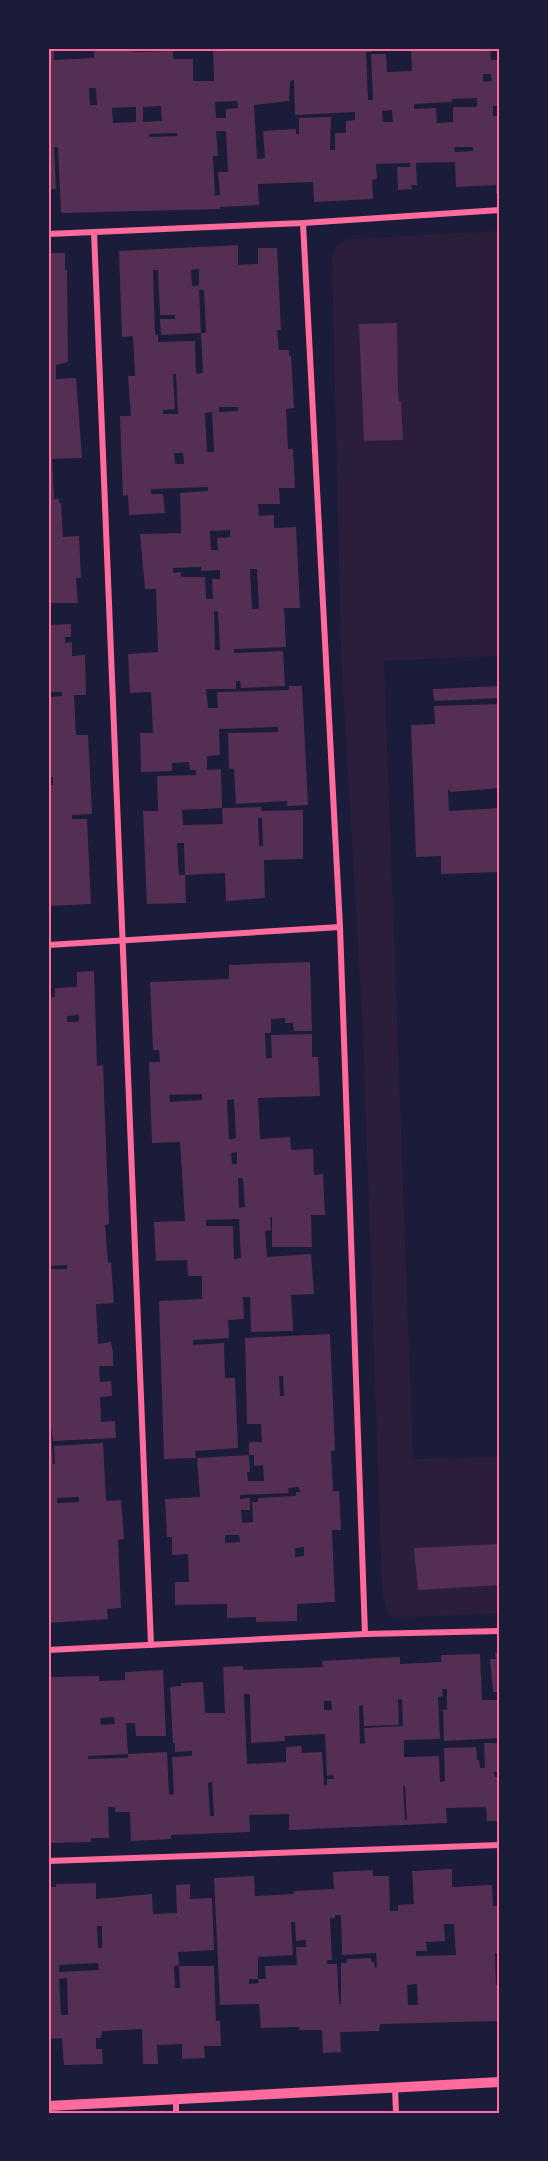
<svg xmlns="http://www.w3.org/2000/svg" width="548" height="2161" font-family="'Source Sans 3',sans-serif">
	<style>
		.green { fill: #2a1e3b }
		.building { fill: #542f53; fill-rule: evenodd }
		.lines { fill: none; stroke-linecap: round; stroke-linejoin: round }
		.minor { stroke: #ff6b9d; stroke-width: 6 }
		.tertiary { stroke: #ff6b9d; stroke-width: 10 }
		.neatline { fill: none; stroke: #ff6b9d; stroke-width: 2 }
	</style>
	<rect width="100%" height="100%" fill="#1b1b3a"/>
	<path class="green" d="M500,231V656L384,661L413,1459L500,1457V1613L393,1618C384,1610 384,1599 382,1588L363,1033L341,653L332,259L336,245L349,239Z"/>
	<g class="building">
		<path d="M48,48H54V60L94,58V48H133V52L173,51V59H193V81H214L213,48H252V50L292,48H371V52H366L368,100H373L371,54H386L387,72L412,71L411,48H490L491,60H500V106H493V116H500V194H496V185L456,187L455,162L416,163L417,185H411L412,189L398,190L397,167H410V163L376,164L377,179L372,180L373,199L314,202L313,182L258,184L259,205L220,207V209L61,213L58,147H54L56,189H48ZM483,74H491L492,81L483,82ZM294,80L295,115L355,112V120L346,121V133H335V150H330L331,117L299,118V134H296V129L263,131L265,158L257,159L254,105L289,101L290,81ZM89,88H96L97,105H90ZM477,98V107H453V122L437,123L436,108L414,109V104L452,102V99ZM237,101L238,108L226,109V118H216L215,102ZM161,106L162,121L143,122V107ZM136,107V122L113,123L112,108ZM392,110L393,122H383L382,111ZM216,131H226L228,172H218L220,195L215,196L213,156H218ZM177,133V136L149,137V134ZM454,147H473V151L455,152Z"/>
		<path d="M238,245V265L258,264V248H277L281,330H277L279,350H289V356H291L294,408L286,409L288,449H293L295,488H279L280,504H258L259,516L274,515V528L296,527L300,608H284L286,647L234,649V653L283,651L285,686L241,688L240,681H236V689H206L208,708H218L217,692L289,690V686H302L308,805L287,806V801L236,804L234,769H229L228,733L278,732V727L219,729L220,755L207,756V770L221,769L222,808L182,810L183,825L223,824L222,808L261,807V811L303,810V859L264,860L265,898L226,901L225,873L185,875L184,843H177L179,875H185L186,903L147,904L143,811H158L157,776L196,775V770H190L189,762L172,763V771L141,772L140,733H153L151,692L130,693L128,654L158,652L156,589H145L140,534L181,533L180,493L208,491V487L151,489V494H163L165,513L129,515L128,495L123,496L120,416H131L128,376H135L133,336L122,337L119,251ZM199,269V286H192L191,270ZM153,270H158L160,315H175V319H160L161,335L201,333L203,373L196,374L195,341L158,342V335H155ZM199,290H204L206,333H201ZM173,374H176L178,414H163V410L175,409ZM219,407H238V411L219,412ZM212,412L214,452H207L205,413ZM174,453H183L184,464H175ZM230,530V537L217,538L218,550H211L210,531ZM201,567V571L220,570V579H212L213,599H206L205,577H181V572L173,573V568ZM250,569H257L259,609H252ZM214,611H218L220,650H215ZM258,818H262L263,846H259Z"/>
		<path d="M48,253H65V270H67L68,362L56,365V379L76,378L82,458L52,459L54,499H59V503H61L63,537L79,536L81,578H76L78,603H48V424H51V419L48,420Z"/>
		<path d="M397,323L398,392L399,402L401,401L403,440L364,441L359,324Z"/>
		<path d="M71,624V637H65V643L72,642V656L85,655L86,695H74L76,735H88L92,814L72,815V819H87L91,904L48,906V785H53V777H48V697L62,696V692H48V625Z"/>
		<path d="M500,686V698L434,701L433,689Z"/>
		<path d="M500,704V788L451,792L448,789L449,811L500,808V872L441,874V856L416,857L411,725L435,724L434,706Z"/>
		<path d="M310,962L312,1031H294L293,1023H285V1018L271,1019V1033H265L266,1058H272L271,1035L312,1034V1057H318L320,1096L258,1098L260,1139L290,1137L291,1150L313,1149L314,1175L323,1174L325,1215H311L312,1247H272V1217H270L271,1230L265,1231L267,1257L311,1254L314,1294L291,1295L293,1331L251,1332L250,1297H243L244,1319L228,1320L229,1338L193,1340V1345L224,1343L225,1378H235L238,1448L195,1451L196,1458L164,1459L159,1301L202,1299V1276H188L187,1260L156,1261L154,1222L185,1221L180,1142L152,1143L149,1062H160L159,1050H153L150,982L229,979V965ZM202,1094V1100L170,1102L169,1095ZM234,1099L236,1138L229,1140L227,1100ZM237,1152V1164H232L231,1153ZM238,1178H243L245,1207L239,1208ZM239,1219L241,1258L234,1259L233,1226H206V1220Z"/>
		<path d="M94,971L97,1066L103,1065L109,1224L105,1225L108,1263L111,1262L114,1303L96,1304L98,1344L111,1342L113,1353V1366H99L100,1382L111,1381L112,1396L100,1397L101,1422L115,1421L116,1438L53,1441L51,1424L53,1464H55L54,1446L103,1443L106,1501L121,1500L124,1539L118,1540L121,1608L107,1609L108,1619L48,1623V1269H67V1265L51,1266L50,1227H48V998L55,997V988L77,987V972ZM79,1015V1022H67V1016ZM79,1497V1502L57,1503V1498Z"/>
		<path d="M330,1334L335,1451H331L333,1491H339L341,1530H332L335,1602L297,1604V1621L256,1622V1617L227,1618V1604L175,1605V1582H189L188,1554L172,1555V1537H167L165,1499L200,1497L197,1458L249,1455L250,1472H247L248,1481H264L263,1465L254,1466V1455H249V1442H262L261,1424H247L245,1338ZM279,1376H283L284,1396H280ZM299,1487L300,1492H296V1496L258,1498V1502H252L253,1522L242,1523L241,1510H250V1498L240,1499V1495L289,1493L288,1488ZM225,1535H239L240,1542L225,1543ZM304,1547V1556L295,1557V1548Z"/>
		<path d="M500,1544V1585L418,1590L414,1548Z"/>
		<path d="M500,1652V1692H493L490,1659H496L495,1653Z"/>
		<path d="M480,1654L482,1700H500V1738L444,1741L443,1709L447,1710V1689H442L443,1696L438,1697L440,1739L404,1740V1757L439,1756L440,1782L445,1781L444,1748L476,1747L477,1760H479L480,1768H485L484,1743H500V1772H494L495,1777H500V1821H487L486,1807L446,1808L447,1823L289,1830V1814L249,1815L250,1832L171,1835V1839L131,1841L130,1812H115V1807H108L109,1838H91V1842L51,1843L50,1824H48V1677L99,1676V1681L125,1680V1672L163,1670L166,1736H136L135,1723H126L128,1754L88,1756V1759L128,1758V1754L167,1752L169,1795L174,1794L172,1757L192,1756V1751L175,1752V1743H173L170,1687L181,1686V1683L203,1682L205,1713H225L223,1667L243,1666V1670L323,1667L322,1661L400,1657V1664L441,1662V1655ZM244,1694H250L251,1743L285,1741V1736L325,1734L327,1776L333,1775L334,1779H327V1785L324,1786L322,1752L302,1753L301,1746L286,1747V1762L247,1764ZM398,1699H402L403,1726L364,1728L365,1743L360,1744L359,1706L363,1705L364,1726L399,1725ZM324,1701H331L332,1710H324ZM114,1717L115,1724L101,1725L100,1718ZM212,1782L214,1816H210L208,1783ZM403,1786H405L407,1820H405Z"/>
		<path d="M452,1869V1887L492,1885L493,1906H500V1953H495L496,1985H500V2018H498V2021L380,2024L379,2031L340,2032L341,2052L323,2053L322,2030H299L300,2027L261,2028L259,2004L220,2005L214,1878L254,1876L255,1896L294,1894V1891L334,1889L333,1872L373,1870V1876H389L390,1911H398V1905L414,1904L412,1871ZM335,1915H341L342,1955L376,1953L377,1967L375,1968L374,1962H371V1958L347,1959V1963H341V2004H339L337,1964H327V1960H332L330,1918H335ZM291,1922H295L296,1941L306,1940V1947H296L297,1965L265,1966L266,1979H258L259,1983L249,1984V1979H258V1957L293,1955ZM444,1924H454L456,1955L416,1956V1951H427L426,1942L445,1941ZM417,1984L418,2005H408L407,1985Z"/>
		<path d="M96,1883V1899L152,1894L153,1914L177,1913L176,1885L190,1884V1899L212,1898L214,1950L178,1952L179,1965L174,1966L175,1988H180L179,1966H214L216,2021H220L221,2046H204L205,2058L182,2059V2044L157,2045L158,2064H143L142,2029L102,2031L101,2038H96V2049H102L103,2064L64,2065L62,2038L48,2039V1887H56V1884ZM97,1926H102V1948H98ZM98,1963L99,1970L59,1972V1965ZM67,1978L68,2015H61L59,1979Z"/>
	</g>
	<g class="lines">
		<g class="minor">
			<path d="M303,223L340,927L365,1634"/>
			<path d="M94,232L151,1645"/>
			<path d="M48,234L303,223L500,210"/>
			<path d="M48,945L340,927"/>
			<path d="M48,1650L365,1634L500,1631"/>
			<path d="M48,1861L500,1845"/>
			<path d="M395,2087L396,2113"/>
			<path d="M176,2099V2113"/>
		</g>
		<path class="tertiary" d="M48,2106L500,2082"/>
	</g>
	<rect width="548" height="2161" fill="none" stroke="#1b1b3a" stroke-width="99"/>
	<rect x="50" y="50" width="448" height="2062" class="neatline"/>
</svg>
